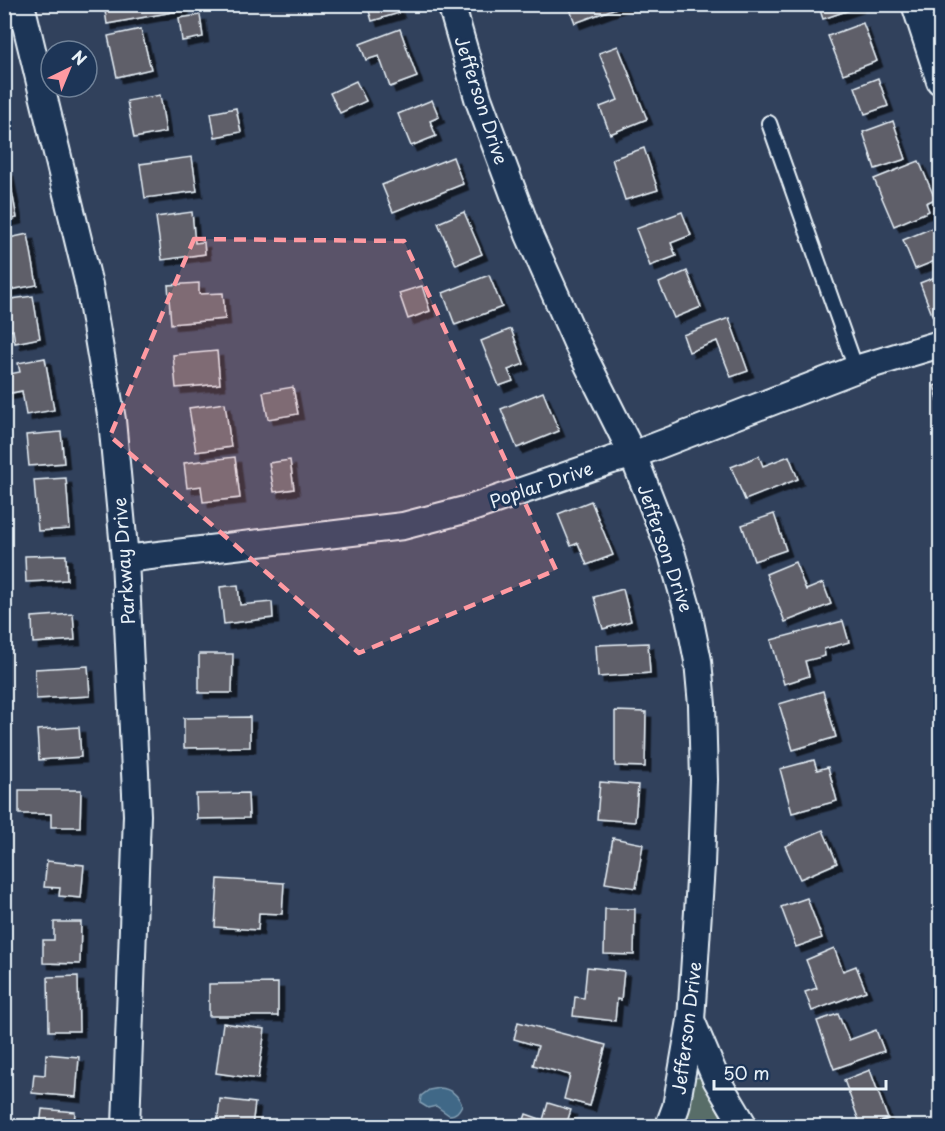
<svg xmlns="http://www.w3.org/2000/svg" width="945" height="1131" font-family="'Playpen Sans',sans-serif">
	<style>
		.green { fill: #586d68; stroke: #a0afb0; stroke-width: 1.5 }
		.water { fill: #406887; stroke: #839fb4; stroke-width: 1.5 }
		.building { fill: #5f5e69; stroke: #e8f1f8; stroke-width: 1.5; filter: url(#shadow) }
		.lines { fill: none; stroke-linecap: round; stroke-linejoin: round }
		.lane-casing { stroke: #e8f1f8; stroke-width: 18 }
		.street-casing { stroke: #e8f1f8; stroke-width: 30 }
		.lane { stroke: #1d3557; stroke-width: 14 }
		.street { stroke: #1d3557; stroke-width: 26 }
		.marked { fill: #ff9aa2; fill-opacity: 0.2; stroke: #ff9aa2; stroke-width: 4.5; stroke-dasharray: 12 8; stroke-linejoin: round }
		.labels { text-anchor: middle; dominant-baseline: central; stroke-width: 6; stroke-linejoin: round; paint-order: stroke }
		.street-label { font-size: 18px; fill: #e8f1f8; stroke: #1d3557 }
	</style>
	<defs>
		<filter id="shadow"><feDropShadow dx="5.5" dy="5.5" stdDeviation="0" flood-color="#0009"/></filter>
	</defs>
	<rect width="100%" height="100%" fill="#31415c"/>
	<filter id="ink" filterUnits="userSpaceOnUse"><feTurbulence type="fractalNoise" baseFrequency=".0167" numOctaves="2"/><feDisplacementMap in="SourceGraphic" scale="12" xChannelSelector="R" yChannelSelector="G"/><feConvolveMatrix kernelMatrix="1 2 1 2 8 2 1 2 1" color-interpolation-filters="sRGB"/></filter>
	<g filter="url(#ink)">
		<path class="green" d="M701,1077L724,1122L728,1126H685L695,1078Z"/>
		<path class="water" d="M440,1088C451,1089 458,1095 462,1105C459,1111 456,1115 449,1115L436,1106L428,1108L420,1103L421,1096L429,1090Z"/>
		<g class="building">
			<path d="M104,4H182L184,10L107,24Z"/>
			<path d="M367,4H396L399,13L372,21Z"/>
			<path d="M568,4H627L575,23Z"/>
			<path d="M818,4H857L858,7L823,19Z"/>
			<path d="M200,15L203,37L182,41L179,18Z"/>
			<path d="M863,23L877,61L843,74L828,36Z"/>
			<path d="M141,29L151,69L117,77L108,36Z"/>
			<path d="M400,29L417,77L390,87L379,56L366,60L360,44Z"/>
			<path d="M618,46L647,119L610,134L600,107L618,100L599,53Z"/>
			<path d="M878,78L888,106L865,114L855,87Z"/>
			<path d="M356,81L366,101L340,113L330,93Z"/>
			<path d="M160,95L166,132L134,138L127,101Z"/>
			<path d="M432,100L439,117L430,121L436,136L411,146L398,114Z"/>
			<path d="M236,108L241,132L215,137L211,113Z"/>
			<path d="M893,121L906,159L875,169L863,132Z"/>
			<path d="M644,148L658,190L625,200L612,159Z"/>
			<path d="M192,157L197,191L145,198L140,164Z"/>
			<path d="M453,157L463,184L393,212L382,185Z"/>
			<path d="M919,161L935,199L926,203L929,211L894,226L874,179Z"/>
			<path d="M4,171H8L17,218L4,221Z"/>
			<path d="M192,212L195,243L204,242L205,254L162,260L156,217Z"/>
			<path d="M464,212L482,254L456,265L438,223Z"/>
			<path d="M682,212L691,235L671,243L676,256L650,266L636,229Z"/>
			<path d="M932,228L940,248V259L915,269L903,240Z"/>
			<path d="M28,234L37,285L4,291V239Z"/>
			<path d="M687,271L701,307L674,318L659,283Z"/>
			<path d="M489,275L502,307L455,325L443,293Z"/>
			<path d="M940,275V315L933,317L920,283Z"/>
			<path d="M199,283V294L223,293L225,319L171,324L168,285Z"/>
			<path d="M422,286L430,311L408,319L399,293Z"/>
			<path d="M33,296L40,338L15,343L13,330L4,332V300Z"/>
			<path d="M729,318L748,371L731,377L717,341L689,352L683,335Z"/>
			<path d="M511,329L524,364L508,370L513,381L499,386L481,341Z"/>
			<path d="M217,351L220,384L176,388L173,355Z"/>
			<path d="M45,358L54,410L26,415L22,391L6,394L4,375L20,372L18,363Z"/>
			<path d="M940,384V406L934,386Z"/>
			<path d="M293,387L298,414L268,419L263,392Z"/>
			<path d="M543,392L559,431L517,448L501,409Z"/>
			<path d="M225,403L231,447L196,452L189,408Z"/>
			<path d="M61,432L64,463L29,466L26,435Z"/>
			<path d="M759,456L763,466L789,456L798,479L745,500L731,467Z"/>
			<path d="M235,457L240,498L203,502L201,486L187,488L184,463Z"/>
			<path d="M290,460L294,489L274,492L269,463Z"/>
			<path d="M66,478L70,529L38,531L34,480Z"/>
			<path d="M591,501L613,555L587,565L578,543L571,546L558,514Z"/>
			<path d="M774,514L786,550L754,561L742,525Z"/>
			<path d="M66,555L67,580L26,582L25,556Z"/>
			<path d="M795,562L806,590L823,583L831,604L785,622L766,574Z"/>
			<path d="M238,585L240,605L272,602L273,618L224,624L220,587Z"/>
			<path d="M623,589L631,621L603,629L594,597Z"/>
			<path d="M73,614L75,640L33,643L32,617Z"/>
			<path d="M843,621L849,642L824,649L825,656L805,661L809,676L784,684L771,640Z"/>
			<path d="M648,643L650,673L598,677L596,645Z"/>
			<path d="M199,654H233L232,693H199Z"/>
			<path d="M88,666L90,696L36,699L35,669Z"/>
			<path d="M823,691L836,737L793,750L779,704Z"/>
			<path d="M615,711L646,712L645,767L615,766Z"/>
			<path d="M250,717V747L184,748V718Z"/>
			<path d="M79,727L81,757L39,760L37,730Z"/>
			<path d="M814,760L817,770L828,767L837,801L792,813L780,769Z"/>
			<path d="M600,782L638,785L635,822L597,819Z"/>
			<path d="M19,790H81L80,827H51V814H19Z"/>
			<path d="M248,793L249,818L197,819L196,794Z"/>
			<path d="M823,830L837,863L800,879L785,846Z"/>
			<path d="M613,838L643,844L636,888L605,883Z"/>
			<path d="M47,861L84,865L81,898L59,896L60,888L44,887Z"/>
			<path d="M218,879L284,883L282,914L259,913L258,930L215,927Z"/>
			<path d="M807,898L822,938L796,947L781,907Z"/>
			<path d="M605,909H635L634,955L604,954Z"/>
			<path d="M54,922H81L80,964L43,963V940H54Z"/>
			<path d="M834,948L843,971L856,966L866,991L812,1011L805,992L817,988L806,960Z"/>
			<path d="M587,967L624,971L621,1000L617,999L615,1021L573,1016L575,997L584,998Z"/>
			<path d="M78,976L79,1031H49L48,977Z"/>
			<path d="M278,983V1016H209V984Z"/>
			<path d="M838,1014L849,1040L876,1030L884,1051L834,1069L817,1021Z"/>
			<path d="M518,1022L606,1045L590,1106L564,1099L570,1075L533,1065L538,1046L514,1039Z"/>
			<path d="M223,1023L265,1029L258,1079L216,1073Z"/>
			<path d="M46,1054L79,1057L76,1097L32,1093L34,1074L45,1075Z"/>
			<path d="M870,1070L888,1119L868,1126H861L844,1080Z"/>
			<path d="M220,1099L255,1103L252,1126H217Z"/>
			<path d="M548,1103L571,1110L566,1125L571,1126H522L526,1114L543,1120Z"/>
			<path d="M42,1109L75,1112L74,1126H40Z"/>
		</g>
		<g class="lines">
			<defs>
				<path id="lane" d="M769,123L856,369"/>
				<g id="street">
					<path d="M21,4L89,285L112,420L125,559L137,815L126,1126"/>
					<path d="M451,4L478,98L529,235L577,343L633,455L672,555L688,611L698,661L702,705L704,780L701,865L691,1020L676,1107L669,1126"/>
					<path d="M915,4L940,81"/>
					<path d="M125,559L403,526L472,508L612,460L633,455L856,369L940,344"/>
					<path d="M691,1020L716,1079L744,1126"/>
				</g>
			</defs>
			<use href="#lane" class="lane-casing"/>
			<use href="#street" class="street-casing"/>
			<use href="#lane" class="lane"/>
			<use href="#street" class="street"/>
		</g>
	</g>
	<path class="marked" d="M194,239L404,241L556,570L359,653L110,436Z"/>
	<g class="labels">
		<g class="street-label">
			<text transform="translate(482 100) rotate(72)">Jefferson Drive</text>
			<text transform="translate(541 484) rotate(-19)">Poplar Drive</text>
			<text transform="translate(666 548) rotate(71)">Jefferson Drive</text>
			<text transform="translate(123 561) rotate(-94)">Parkway Drive</text>
			<text transform="translate(686 1028) rotate(-83)">Jefferson Drive</text>
		</g>
	</g>
	<rect width="945" height="1131" fill="none" stroke="#1d3557" stroke-width="24"/>
	<rect x="12" y="12" width="921" height="1107" fill="none" stroke="#e8f1f8" stroke-width="2" filter="url(#ink)"/>
	<g transform="translate(69 69) rotate(43)"><circle r="28" fill="#1d3557" stroke="#6e8097" stroke-width="1.5"/>
	<path d="M0-4.5L10 22L0 15L-10 22Z" fill="#ff9aa2"/>
	<text y="-9" font-size="16" font-weight="bold" text-anchor="middle" fill="#e8f1f8">N</text>
	</g>
	<path d="M714 1080v9h172v-9" fill="none" stroke="#e8f1f8" stroke-width="3"/>
	<text x="723" y="1080" font-size="18" fill="#e8f1f8" stroke="#1d3557" stroke-width="4.5" paint-order="stroke">50 m</text>
</svg>
